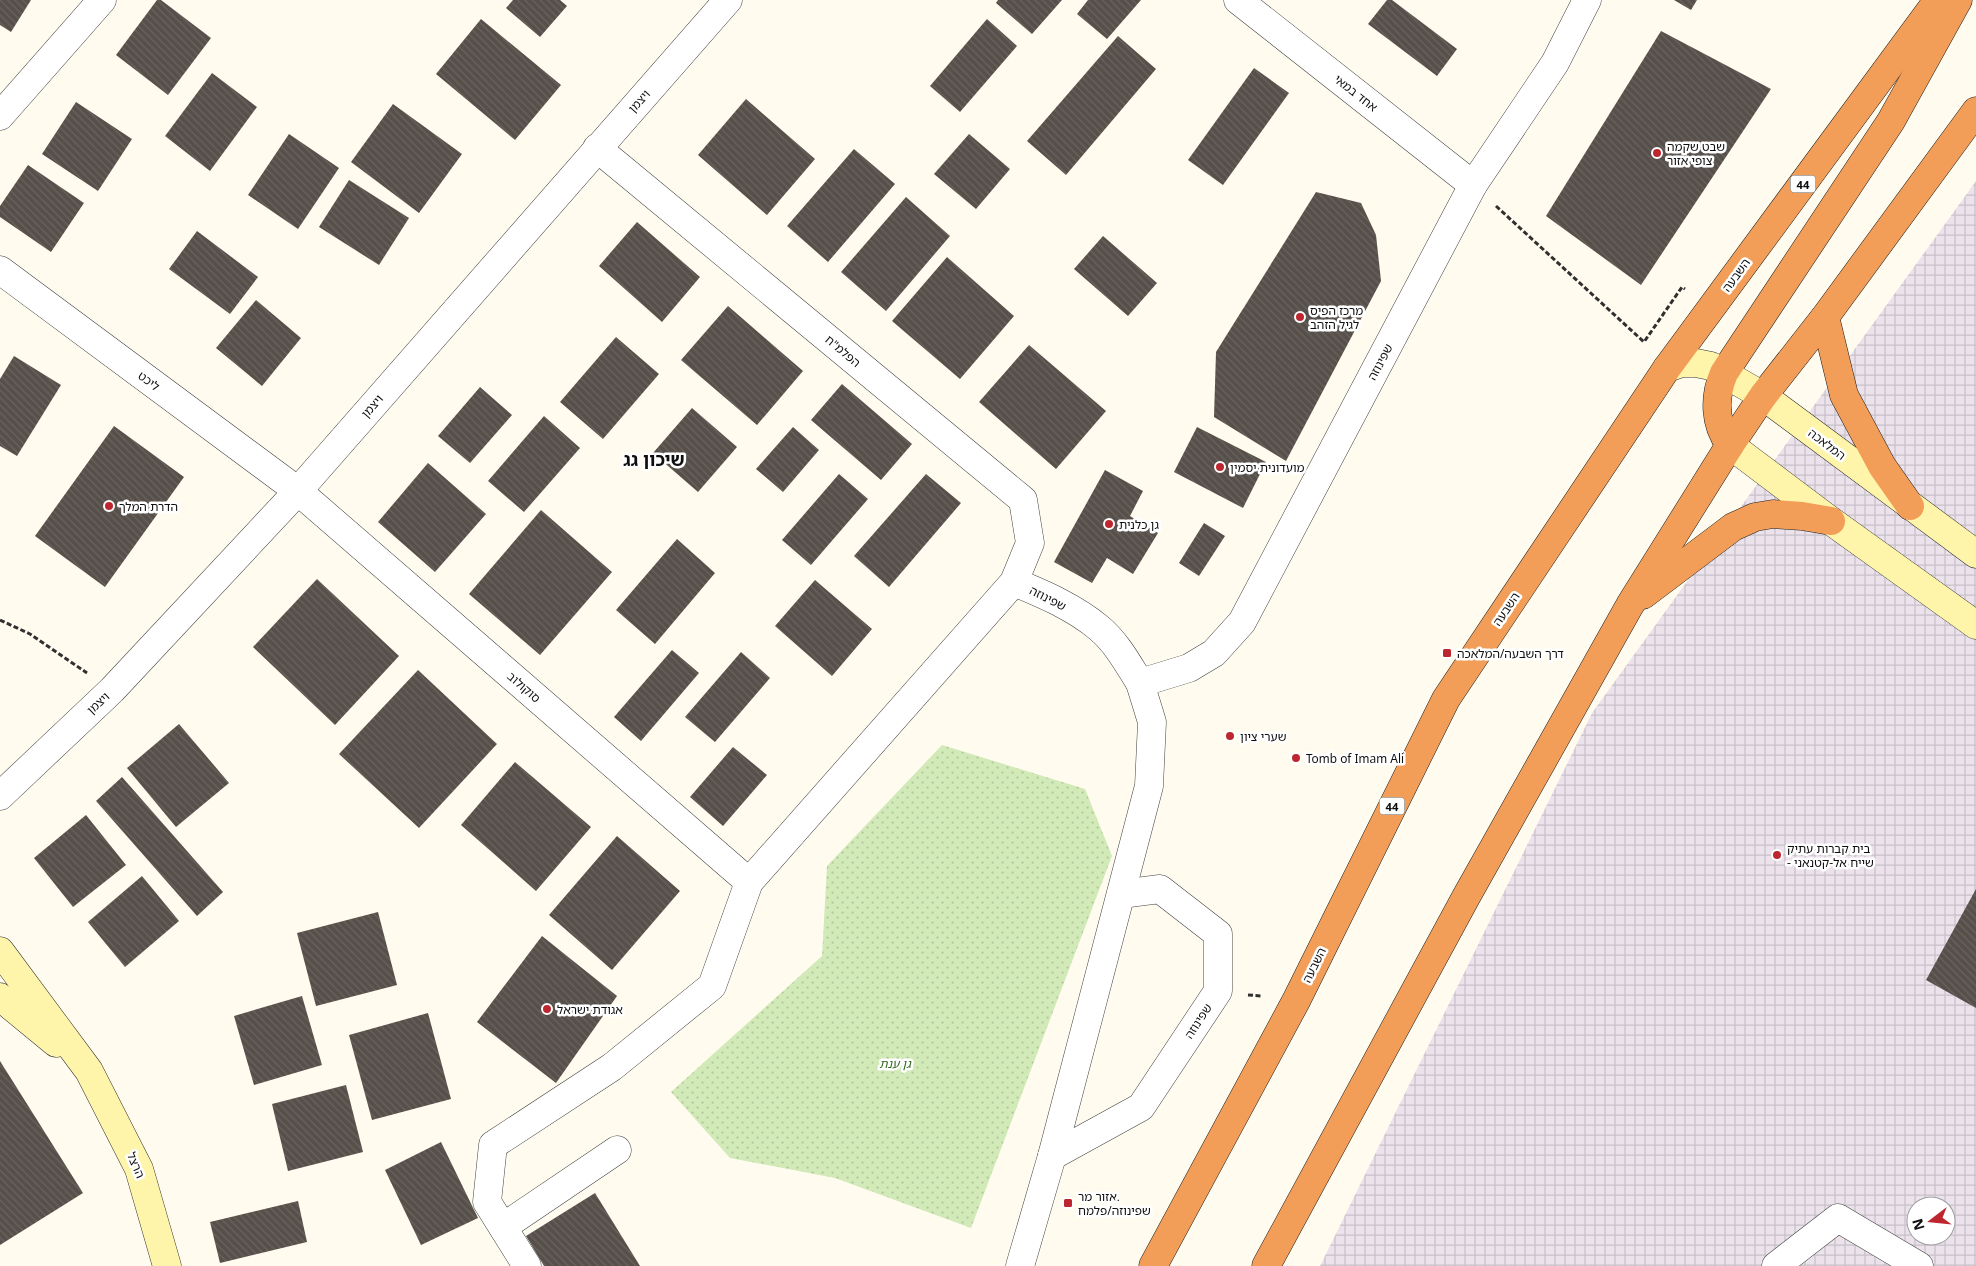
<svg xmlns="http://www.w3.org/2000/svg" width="1976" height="1266" font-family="Georgia,'Noto Sans Hebrew',serif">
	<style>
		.industrial { fill: url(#industrial-grid); fill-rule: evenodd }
		.park { fill: url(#park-dots) }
		.building { fill: url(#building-back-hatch) }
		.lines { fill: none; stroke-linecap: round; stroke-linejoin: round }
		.street-casing { stroke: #414141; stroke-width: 29 }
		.secondary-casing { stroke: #303030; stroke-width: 29 }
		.highway-casing { stroke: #1f1f1f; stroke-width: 29 }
		.path { stroke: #303030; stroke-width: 3; stroke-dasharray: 5 2.5; stroke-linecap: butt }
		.street { stroke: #fff; stroke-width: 28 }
		.secondary { stroke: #fef5aa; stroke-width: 28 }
		.highway { stroke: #f39e58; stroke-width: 28 }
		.poi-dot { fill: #bd262e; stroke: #fff; stroke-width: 2 }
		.labels { text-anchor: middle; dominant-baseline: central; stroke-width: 5; stroke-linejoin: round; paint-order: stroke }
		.shield { fill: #fff; stroke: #565656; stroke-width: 1 }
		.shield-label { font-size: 11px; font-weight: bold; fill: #0e0e0e }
		.street-label { font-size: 12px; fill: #0e0e0e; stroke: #fff }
		.poi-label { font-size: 12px; fill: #0e0e0e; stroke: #fff; text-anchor: start }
		.park-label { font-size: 12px; font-style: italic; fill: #2d651e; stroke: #fff }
		.district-label { font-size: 18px; font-weight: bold; fill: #0e0e0e; stroke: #fff }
	</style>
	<defs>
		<pattern id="industrial-grid" width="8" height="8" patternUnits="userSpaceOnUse" patternTransform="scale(1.25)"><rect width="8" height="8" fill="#ebe2ec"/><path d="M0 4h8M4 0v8" fill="none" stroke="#c8c1c9"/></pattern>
		<pattern id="park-dots" width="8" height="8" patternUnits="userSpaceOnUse" patternTransform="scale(1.25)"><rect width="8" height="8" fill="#d2e9b8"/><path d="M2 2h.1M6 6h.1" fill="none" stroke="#b3c79d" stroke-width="1.8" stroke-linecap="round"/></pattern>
		<pattern id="building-back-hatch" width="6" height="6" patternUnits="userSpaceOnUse" patternTransform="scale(1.25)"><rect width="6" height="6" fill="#564f4a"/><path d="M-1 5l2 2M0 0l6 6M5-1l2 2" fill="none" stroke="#696460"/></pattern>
	</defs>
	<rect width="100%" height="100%" fill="#fffcef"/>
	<path class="industrial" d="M1976,181V1266H1320L1592,713ZM1916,1206H1946V1236H1916Z"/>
	<path class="park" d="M942,745L1085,789L1112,856L971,1228L835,1178L730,1158L671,1092L822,956L827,866Z"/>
	<g class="building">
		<path d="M0,0H31L11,32L0,25Z"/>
		<path d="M157,0H161L211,38L168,95L116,55Z"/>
		<path d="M513,0H560L567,6L540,37L506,8Z"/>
		<path d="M998,0H1062L1032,34L996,3Z"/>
		<path d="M1088,0H1141L1107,39L1077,14Z"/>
		<path d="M1387,0H1392L1457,49L1437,76L1368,24Z"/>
		<path d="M1674,0H1697L1691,10Z"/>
		<path d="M481,19L561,85L515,140L436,74Z"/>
		<path d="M987,19L1017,46L960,112L930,86Z"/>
		<path d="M1661,31L1771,89L1641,285L1546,216Z"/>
		<path d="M1118,36L1156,69L1066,175L1027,141Z"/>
		<path d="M1254,68L1289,93L1223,185L1188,160Z"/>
		<path d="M212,73L257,107L210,171L165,136Z"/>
		<path d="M746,99L815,159L767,215L698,155Z"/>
		<path d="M76,102L132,139L98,191L42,154Z"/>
		<path d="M393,104L462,154L419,213L351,162Z"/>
		<path d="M289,134L339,168L298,229L248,195Z"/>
		<path d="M969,134L1010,169L976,209L934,174Z"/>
		<path d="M854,149L895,184L828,262L787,226Z"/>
		<path d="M28,165L84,203L51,252L0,217V206Z"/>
		<path d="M349,180L409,218L379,265L319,227Z"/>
		<path d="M1316,192L1361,203L1376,235L1381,281L1286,461L1214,417L1216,352Z"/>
		<path d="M906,197L950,236L886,311L841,272Z"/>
		<path d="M637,222L700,277L662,322L599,266Z"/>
		<path d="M197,231L258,277L230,314L169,269Z"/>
		<path d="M1103,236L1157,283L1128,316L1074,269Z"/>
		<path d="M947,257L1014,316L960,379L892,321Z"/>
		<path d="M256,300L301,338L262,386L216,348Z"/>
		<path d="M728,306L803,371L757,425L681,360Z"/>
		<path d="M616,337L659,374L603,439L560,402Z"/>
		<path d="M1029,345L1106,411L1056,469L979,402Z"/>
		<path d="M14,356L61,385L17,456L0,446V379Z"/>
		<path d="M842,384L912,444L881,480L811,420Z"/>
		<path d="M480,387L512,415L470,463L438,436Z"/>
		<path d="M692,408L737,447L698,492L653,453Z"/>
		<path d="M544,416L580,448L524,512L488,481Z"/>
		<path d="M114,426L184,477L105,587L35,536Z"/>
		<path d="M793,427L819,450L783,492L756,469Z"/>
		<path d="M1197,427L1266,462L1243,508L1174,472Z"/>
		<path d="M428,463L486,514L435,572L378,522Z"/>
		<path d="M1105,470L1143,491L1130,516L1158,533L1133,574L1107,558L1092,583L1054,562Z"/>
		<path d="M839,474L868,499L811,565L782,540Z"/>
		<path d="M926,474L961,503L889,587L854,556Z"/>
		<path d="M541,510L612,572L540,655L469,594Z"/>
		<path d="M1204,523L1225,536L1199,576L1179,563Z"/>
		<path d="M677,539L715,573L655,644L616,610Z"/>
		<path d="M317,579L399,656L335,725L253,647Z"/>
		<path d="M815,580L872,629L832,676L775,626Z"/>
		<path d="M672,650L699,673L641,741L614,717Z"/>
		<path d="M741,652L770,678L715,742L685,717Z"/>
		<path d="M418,670L497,744L419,828L339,754Z"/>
		<path d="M179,724L229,783L176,827L127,768Z"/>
		<path d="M733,747L767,775L723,826L690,797Z"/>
		<path d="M515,762L591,827L536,891L461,825Z"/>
		<path d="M122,777L223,892L197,916L96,801Z"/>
		<path d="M86,815L126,865L73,907L34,858Z"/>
		<path d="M617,836L680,891L612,970L549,915Z"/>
		<path d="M142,876L179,921L125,967L88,922Z"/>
		<path d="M1976,889V1008L1926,980Z"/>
		<path d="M378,912L397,985L316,1006L297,933Z"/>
		<path d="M542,936L617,996L556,1083L477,1022Z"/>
		<path d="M302,996L322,1065L254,1085L234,1016Z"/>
		<path d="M428,1013L451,1099L372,1120L349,1035Z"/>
		<path d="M0,1061L83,1193L0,1245Z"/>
		<path d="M346,1085L363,1152L288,1171L272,1104Z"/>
		<path d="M441,1142L478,1218L421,1245L385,1170Z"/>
		<path d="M595,1193L640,1266H544L526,1236Z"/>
		<path d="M298,1201L307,1242L220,1263L210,1222Z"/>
	</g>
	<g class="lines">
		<defs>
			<g id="street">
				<path d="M1238,0L1473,185"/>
				<path d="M0,116L102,0"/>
				<path d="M0,270L298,491L749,882"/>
				<path d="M1014,582C1043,594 1074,607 1099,628C1117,643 1128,664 1140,683L1189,668L1214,653L1242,622L1473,185L1555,63L1587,0"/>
				<path d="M0,796L112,690L298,491L728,0"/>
				<path d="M1052,1156L1141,1107L1218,991V934L1160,889L1121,894"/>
				<path d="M503,1227L617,1150"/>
				<path d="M527,1266L487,1202L493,1145L612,1067L712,986L749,882L1014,582L1030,543L1023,500L597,148"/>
				<path d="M1020,1266L1052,1156L1149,786L1152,722L1140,683"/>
				<path d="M1776,1266L1838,1218L1919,1266"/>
			</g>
			<g id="secondary">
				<path d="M1667,368L1682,363H1696L1711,366L1763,396L1976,554"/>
				<path d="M1730,445L1831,521L1976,625"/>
				<path d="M0,951L89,1071L139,1169L167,1266"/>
				<path d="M0,997L56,1043"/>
			</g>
			<g id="highway">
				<path d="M1825,317L1844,395L1882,466L1910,506"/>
				<path d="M1730,445C1714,423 1714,397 1724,373L1891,121L1958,0"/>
				<path d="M1643,595L1733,527L1755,517L1773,514L1802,516L1831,521"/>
				<path d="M1153,1266L1296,1001L1446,699L1667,368L1938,0"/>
				<path d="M1266,1266L1466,897L1630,605L1730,445L1763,396L1825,317L1976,111"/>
			</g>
		</defs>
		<use href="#street" class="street-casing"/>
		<use href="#secondary" class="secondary-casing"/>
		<use href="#highway" class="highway-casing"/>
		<g class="path">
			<path d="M1496,206L1644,342L1682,287L1685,289"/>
			<path d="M0,620L30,634L87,673"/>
			<path d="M1248,995L1262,996"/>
		</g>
		<use href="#street" class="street"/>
		<use href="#secondary" class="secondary"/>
		<use href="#highway" class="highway"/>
	</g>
	<g class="poi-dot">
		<circle cx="1657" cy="153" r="5"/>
		<circle cx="1300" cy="317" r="5"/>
		<circle cx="1220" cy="467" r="5"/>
		<circle cx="109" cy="506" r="5"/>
		<circle cx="1109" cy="524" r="5"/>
		<rect x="1442" y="648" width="10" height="10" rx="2.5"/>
		<circle cx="1230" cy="736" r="5"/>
		<circle cx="1296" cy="758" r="5"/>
		<circle cx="1777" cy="855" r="5"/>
		<circle cx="547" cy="1009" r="5"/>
		<rect x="1063" y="1198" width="10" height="10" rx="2.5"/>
	</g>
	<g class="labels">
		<g class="shield">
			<rect x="1790.5" y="175.5" width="25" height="17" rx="4"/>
			<rect x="1379.5" y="797.5" width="25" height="17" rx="4"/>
		</g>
		<g class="shield-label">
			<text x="1803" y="184">44</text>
			<text x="1392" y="806">44</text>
		</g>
		<g class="street-label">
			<text transform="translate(1356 93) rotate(38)">אחד במאי</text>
			<text transform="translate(639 101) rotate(-48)">ויצמן</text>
			<text transform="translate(1736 275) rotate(-54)">השבעה</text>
			<text transform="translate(843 351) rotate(40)">הפלמ"ח</text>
			<text transform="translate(1380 362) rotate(-62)">שפינוזה</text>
			<text transform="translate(149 381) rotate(37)">ליכט</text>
			<text transform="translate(372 406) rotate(-49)">ויצמן</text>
			<text transform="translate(1827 444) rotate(37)">המלאכה</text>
			<text transform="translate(1048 598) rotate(27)">שפינוזה</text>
			<text transform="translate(1506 609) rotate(-56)">השבעה</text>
			<text transform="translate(524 687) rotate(41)">סוקולוב</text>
			<text transform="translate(98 703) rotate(-43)">ויצמן</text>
			<text transform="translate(1314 965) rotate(-64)">השבעה</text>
			<text transform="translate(1198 1021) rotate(-57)">שפינוזה</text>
			<text transform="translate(136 1165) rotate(67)">הרצל</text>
		</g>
		<g class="poi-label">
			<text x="1667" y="146">שבט שקמה<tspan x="1667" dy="14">צופי אזור</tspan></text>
			<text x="1310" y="310">מרכז הפיס<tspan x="1310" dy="14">לגיל הזהב</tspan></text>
			<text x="1230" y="467">מועדונית יסמין</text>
			<text x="119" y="506">הדרת המלך</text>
			<text x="1119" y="524">גן כלנית</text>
			<text x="1457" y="653">דרך השבעה/המלאכה</text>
			<text x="1240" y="736">שערי ציון</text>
			<text x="1306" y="758">Tomb of Imam Ali</text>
			<text x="1787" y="848">בית קברות עתיק<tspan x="1787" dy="14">- שייח אל-קטנאני</tspan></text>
			<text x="557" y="1009">אגודת ישראל</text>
			<text x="1078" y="1196">אזור מר.<tspan x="1078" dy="14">שפינוזה/פלמח</tspan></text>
		</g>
		<g class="park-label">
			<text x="895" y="1063">גן ענת</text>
		</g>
		<g class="district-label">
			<text x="654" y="459">שיכון גג</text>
		</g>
	</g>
	<g transform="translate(1931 1221) rotate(254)"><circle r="24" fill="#ffffff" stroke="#9f9f9f"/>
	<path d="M0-4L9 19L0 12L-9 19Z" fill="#bd262e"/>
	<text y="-8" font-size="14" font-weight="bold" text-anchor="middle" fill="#0e0e0e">N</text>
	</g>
</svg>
